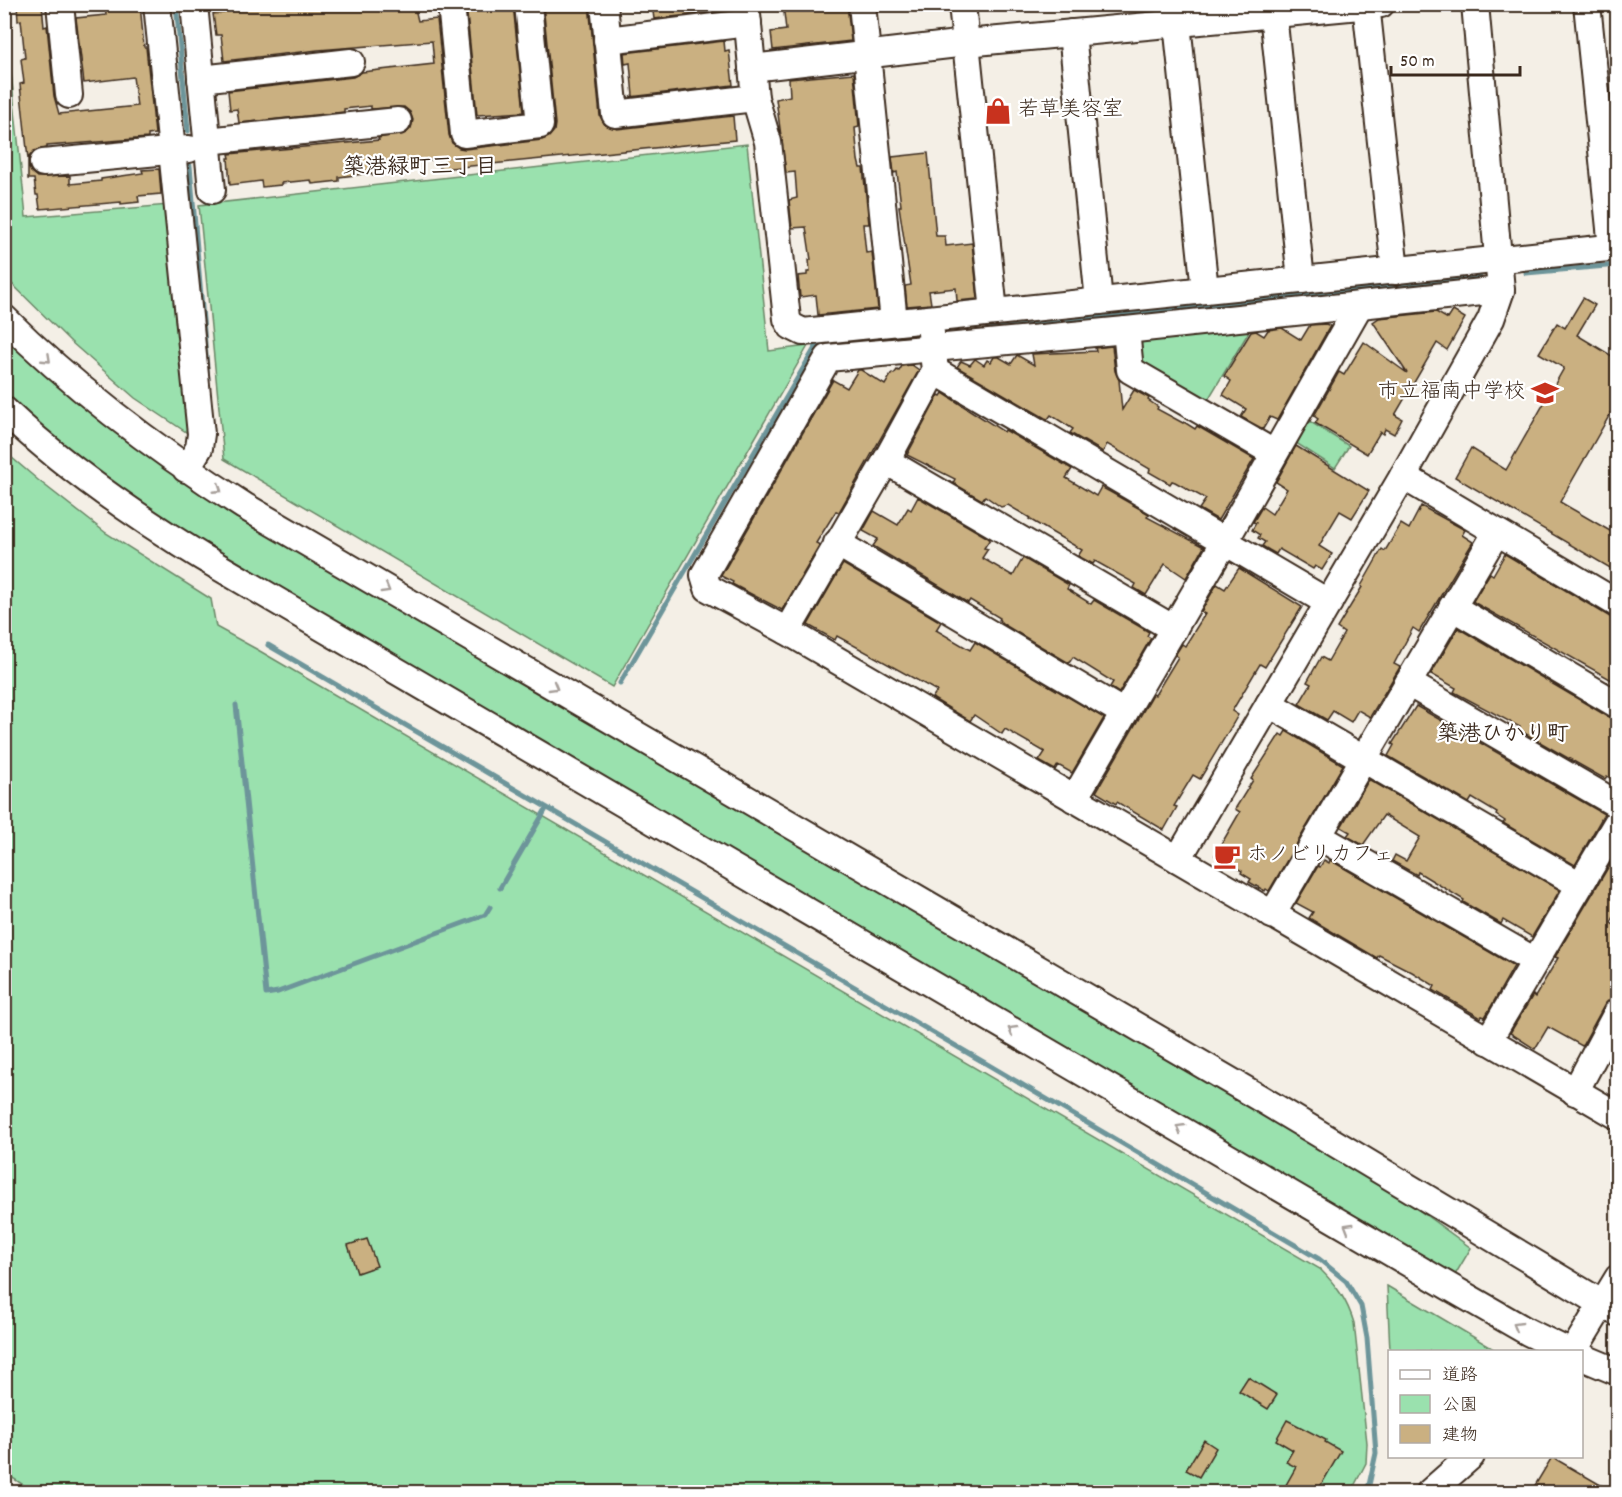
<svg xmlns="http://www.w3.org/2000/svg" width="1622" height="1497" font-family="Dekko,'Klee One',sans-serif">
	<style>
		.green { fill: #9ae1ae; stroke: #6a8666; stroke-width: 1.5 }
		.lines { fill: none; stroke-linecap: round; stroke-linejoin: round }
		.stream { stroke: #6d959a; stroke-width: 5 }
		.building { fill: #cab081; stroke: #3b2a1e; stroke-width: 1.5 }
		.minor-casing { stroke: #3b2a1e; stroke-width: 30 }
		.minor { stroke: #fff; stroke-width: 26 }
		.oneway { stroke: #a79f9a }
		.labels { text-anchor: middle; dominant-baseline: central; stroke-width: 4.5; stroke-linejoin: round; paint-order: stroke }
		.poi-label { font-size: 21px; fill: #3b2a1e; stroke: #fff; text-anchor: start }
		.neighbourhood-label { font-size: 22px; font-weight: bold; fill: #3b2a1e; stroke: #fff }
	</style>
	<rect width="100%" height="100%" fill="#f4efe6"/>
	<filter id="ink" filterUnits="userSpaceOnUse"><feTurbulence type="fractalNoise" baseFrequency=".0167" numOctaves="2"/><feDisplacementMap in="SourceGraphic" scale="12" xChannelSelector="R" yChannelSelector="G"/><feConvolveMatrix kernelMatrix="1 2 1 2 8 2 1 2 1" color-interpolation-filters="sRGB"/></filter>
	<g filter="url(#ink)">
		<g class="green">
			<path d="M4,5L26,217L169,205L195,438L135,398L71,342L5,277Z"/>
			<path d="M747,144L769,351L808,346L612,687L224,459L199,205Z"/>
			<path d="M1253,325L1206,403L1137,365L1140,337Z"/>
			<path d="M4,333L85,406L1409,1203L1471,1248L1455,1275L192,540C127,495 63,449 5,395Z"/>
			<path d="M1306,419L1349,446L1335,468L1293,441Z"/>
			<path d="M4,451L38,480L106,533L211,599L216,627L258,650L1320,1269C1337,1286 1347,1300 1354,1323L1367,1443L1366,1463L1351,1492H34L5,1473Z"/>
			<path d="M1387,1286L1497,1351H1390Z"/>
		</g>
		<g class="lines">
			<g class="stream">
				<path d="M176,4L188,131"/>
				<path d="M190,166L208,379"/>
				<path d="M1526,273L1618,265"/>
				<path d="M987,330L1480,278"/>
				<path d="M268,645C617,851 970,1052 1319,1259L1346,1281L1361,1306L1367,1338L1376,1453L1369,1485L1364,1492"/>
				<path d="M620,683L815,348L825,347"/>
				<path d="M236,705L266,994L278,992L485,915L490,907"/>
				<path d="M500,888L546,809"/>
			</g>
		</g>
		<g class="building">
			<path d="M17,4H42L44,27L47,26L54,96L59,114L137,106L133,77L84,83L76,18L106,15L105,4H140L144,47H146L155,134L148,135V138L47,146V148L34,151L29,157L28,165L31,172L37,177L70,176V184L101,181V179L143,173L142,170L159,169L161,194L138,196L139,202L121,204V202L40,209L38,195H36L34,179H28V159L20,84L24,83L21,59L25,58L21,20L18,21Z"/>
			<path d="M223,4H414L418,21L437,19L449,135L452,143L459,148L465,149L542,140L549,137L554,131L555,124L543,4H589L600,116L605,125L617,129L733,116L735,140L440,169L439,159L394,164L395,173L372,175V173L339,177V181L312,184L311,180L281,183V185L262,187L261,181L230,185L228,158H230L229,154L379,140L378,138L406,133L411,128L413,120L410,112L404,107L371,109V106L344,109V112L239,123L237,109L230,110L228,91L353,77L362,72L434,64L432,41L318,50L224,61L221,35H216L213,14L224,13Z"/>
			<path d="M466,4H513L524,112L477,115Z"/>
			<path d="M652,4H721L722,11L654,19Z"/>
			<path d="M783,4H847L851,41L773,50L771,32L786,30Z"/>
			<path d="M724,41L725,51L729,50L733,85L630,97L633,96L630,63L625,64L624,53Z"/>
			<path d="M854,73L859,127L855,128L858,160L860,168H863L869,224H863L866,253L872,252L878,309L818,315L816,295L800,297L798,276L807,275V272H810L809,260H811L806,227L792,228L789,200L797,198L795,172L786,173L776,99L790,96L789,79Z"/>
			<path d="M928,153L936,236H945L946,246L972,243L978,299L957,301L956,288L929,291L931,304L907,306L905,286L911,285L899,206H901L897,172L894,173L892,157Z"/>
			<path d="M1583,298L1595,305L1577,335L1617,359V402L1560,502L1617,535V572L1455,477L1471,448L1506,470L1564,368L1539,353L1557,323L1565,328Z"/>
			<path d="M1453,311L1465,318L1447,350L1437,343L1395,415L1402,419L1394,434L1385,429L1383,434L1380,432L1367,454L1315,423L1318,419L1314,416L1339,372L1344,375L1364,342L1407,373L1373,322L1379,318L1436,312L1448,319Z"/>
			<path d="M1326,324L1330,326L1277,420L1270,417L1263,429L1241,417L1246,409L1223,395L1231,381L1224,376L1251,332L1256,331L1264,336L1268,330L1282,328L1301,340L1310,325Z"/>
			<path d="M1112,346L1115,371L1119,380L1122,410L1134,390L1149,398L1148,400L1158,407L1157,409L1183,423L1184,422L1195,429L1197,426L1254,459L1218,520L1199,509L1206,499L1175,482L1172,481L1170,484L1149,472L1150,469L1107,444L1103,452L1070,433L1073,429L1051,415L1048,419L1045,418L957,367L961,361L970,365L975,359L984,365L987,360L991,362L994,357H999L1011,364L1017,355L1034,365L1032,354L1096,351L1095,348Z"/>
			<path d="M912,365L919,370L839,512L836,511L816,543L820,545L782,610L732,584L733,582L721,576L833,380L847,388L858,370H861L885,385L892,373L894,374L897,370L899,371L902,366Z"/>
			<path d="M943,393L1004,432L1005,430L1072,469L1066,478L1096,496L1101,487L1112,493L1149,514L1147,517L1204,547L1186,578L1165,564L1146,595L1134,588L1136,584L1095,561L1093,564L1078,556L1082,550L1029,519L1030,518L1008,505L1001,507L985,496L982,500L953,483L955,479L907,455L939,395L941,396Z"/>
			<path d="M1296,446L1369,491L1352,518L1340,511L1319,546L1332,554L1322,570L1315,566L1313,569L1279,549L1276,554L1262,546L1265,542L1258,538L1260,535L1252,530L1256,523L1253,522L1262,507L1272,514L1287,489L1276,482Z"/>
			<path d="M918,497L990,539L984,548L988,549L982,558L1013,576L1023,558L1069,585L1067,589L1091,604L1094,600L1149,632L1147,636L1151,638L1119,693L1110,687L1113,682L1073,657L1069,663L1003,624L999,620L1000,618L970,600L968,603L873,546L878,539L863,531L874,511L898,525L908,508L911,510Z"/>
			<path d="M1421,506L1465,530L1462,535L1473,542L1419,632L1413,628L1394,664L1400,667L1370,717L1358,710L1351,722L1333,711L1327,720L1299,704L1311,684L1307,682L1321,657L1328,661L1344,633L1337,628L1362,587L1361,586L1382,549L1385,551L1401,524L1409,529Z"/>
			<path d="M1505,554L1610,617L1617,619V683L1475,603L1473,601L1490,573L1493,575Z"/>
			<path d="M843,564L941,622L936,630L970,650L975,642L1104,718L1072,773L1058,765L1055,770L1039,761L1045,752L1005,729L1002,734L974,715L970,721L932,698L937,691L837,636L835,640L808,625Z"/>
			<path d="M1239,568L1302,607L1265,667L1260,664L1232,711L1238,715L1234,722L1200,779L1193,775L1174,806L1177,807L1164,830L1117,802L1116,804L1096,792L1153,694L1155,695L1178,657L1175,655L1182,644L1185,646L1205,614L1201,612L1217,584L1225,589Z"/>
			<path d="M1458,628L1617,722V782L1607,776L1605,779L1559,753L1519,730L1520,727L1454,692L1456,688L1431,674Z"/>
			<path d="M1416,706L1604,814L1575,865L1503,823L1505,821L1496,815L1497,813L1472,798L1469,803L1388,756L1394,745L1392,744Z"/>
			<path d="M1286,731L1343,765L1269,891L1266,889L1265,891L1249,882L1251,879L1241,873L1242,871L1215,855L1240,812L1235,809L1253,780L1251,779L1280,734L1283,736Z"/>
			<path d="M1370,780L1560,890L1532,937L1503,920L1501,924L1463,902L1464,900L1418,872L1417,875L1392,861L1395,855L1406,861L1420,837L1384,815L1363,845L1347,836L1350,832L1341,827L1368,781Z"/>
			<path d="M1616,854L1617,855V911L1611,923L1617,927V991L1614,997L1605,1004L1582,1046L1548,1027L1535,1049L1510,1033L1533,995L1535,997L1558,958L1555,957Z"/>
			<path d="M1324,860L1329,863L1330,860L1514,966L1485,1017L1482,1016L1481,1018L1433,990L1435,986L1412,972L1379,955L1377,958L1309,918L1313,912L1296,903L1318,866L1320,867Z"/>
			<path d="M367,1239L377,1266L357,1273L348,1245Z"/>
			<path d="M1248,1377L1277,1395L1268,1409L1239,1391Z"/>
			<path d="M1287,1420L1326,1440L1325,1442L1341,1451L1317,1492H1282L1296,1467L1286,1462L1293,1450L1276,1440Z"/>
			<path d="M1204,1440L1216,1448L1199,1477L1186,1470Z"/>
			<path d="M1552,1457L1613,1492H1531Z"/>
		</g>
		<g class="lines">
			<defs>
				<g id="minor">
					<path d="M60,4L69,95"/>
					<path d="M157,4L201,434L199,448L186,469"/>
					<path d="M194,4L212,190"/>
					<path d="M451,4L464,134L540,125L528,4"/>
					<path d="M604,4L615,114L755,98"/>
					<path d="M746,4L755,98L768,142L787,319L791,326L803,332L1618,247"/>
					<path d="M862,4L894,322"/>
					<path d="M962,4L994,312"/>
					<path d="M1175,4L1205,290"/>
					<path d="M1272,4L1301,280"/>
					<path d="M1366,4L1395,271"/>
					<path d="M1587,4L1612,248"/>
					<path d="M1072,33L1099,301"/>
					<path d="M607,40L748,23"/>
					<path d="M752,68L966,43L1381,4"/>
					<path d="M201,79L351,62"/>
					<path d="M207,141L398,121"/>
					<path d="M43,163L189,149"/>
					<path d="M1501,290L1126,330L828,358L704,575L708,588L787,631L1618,1116"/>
					<path d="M4,318C77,391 158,451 244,506L1258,1097L1618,1313"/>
					<path d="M1126,330L1130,370L1274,453"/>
					<path d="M931,333L935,371L1329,603"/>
					<path d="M4,410C61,464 135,516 202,557L1448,1286L1528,1332L1569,1352"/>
					<path d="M886,461L1174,629"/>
					<path d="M1403,476L1618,604"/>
					<path d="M837,543L1124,713"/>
					<path d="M1452,607L1618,705"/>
					<path d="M787,631L886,461L935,371"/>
					<path d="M1408,683L1618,805"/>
					<path d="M1269,704L1580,885"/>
					<path d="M1074,799L1225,541L1359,306"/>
					<path d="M1318,836L1535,961"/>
					<path d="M1178,859L1403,476L1491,319L1501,290L1475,4"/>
					<path d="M1272,915L1496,533"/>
					<path d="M1488,1041L1618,821"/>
					<path d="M1575,1092L1618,1011"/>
					<path d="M1573,1352L1618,1278"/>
					<path d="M1582,1357L1618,1372"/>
					<path d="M1430,1492L1471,1456"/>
				</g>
			</defs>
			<use href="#minor" class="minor-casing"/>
			<use href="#minor" class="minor"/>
		</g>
		<defs><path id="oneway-chevron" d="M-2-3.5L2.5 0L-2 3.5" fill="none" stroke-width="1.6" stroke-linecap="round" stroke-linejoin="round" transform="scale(1.5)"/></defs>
		<g class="oneway">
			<use href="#oneway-chevron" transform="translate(47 359) rotate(43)"/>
			<use href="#oneway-chevron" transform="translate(218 489) rotate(33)"/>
			<use href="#oneway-chevron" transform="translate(386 589) rotate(30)"/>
			<use href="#oneway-chevron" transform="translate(554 687) rotate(30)"/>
			<use href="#oneway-chevron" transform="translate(1012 1030) rotate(-150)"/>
			<use href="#oneway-chevron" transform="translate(1180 1128) rotate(-150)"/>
			<use href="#oneway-chevron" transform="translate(1348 1227) rotate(-149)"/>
			<use href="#oneway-chevron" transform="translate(1517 1326) rotate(-150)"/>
		</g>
	</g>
	<defs>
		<symbol id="shop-bare" viewBox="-9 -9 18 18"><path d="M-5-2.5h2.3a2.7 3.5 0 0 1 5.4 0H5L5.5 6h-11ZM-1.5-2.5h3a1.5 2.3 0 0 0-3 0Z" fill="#c8321e" stroke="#fff" stroke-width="2.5" paint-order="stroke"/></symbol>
		<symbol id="school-bare" viewBox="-9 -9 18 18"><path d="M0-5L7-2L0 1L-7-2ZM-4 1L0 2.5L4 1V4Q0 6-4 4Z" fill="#c8321e" stroke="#fff" stroke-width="2.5" paint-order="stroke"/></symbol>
		<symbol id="cafe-bare" viewBox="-9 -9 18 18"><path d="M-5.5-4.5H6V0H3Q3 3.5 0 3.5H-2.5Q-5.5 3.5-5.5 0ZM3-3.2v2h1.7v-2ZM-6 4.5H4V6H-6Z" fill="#c8321e" stroke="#fff" stroke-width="2.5" paint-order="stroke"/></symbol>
	</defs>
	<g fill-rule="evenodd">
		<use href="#shop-bare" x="979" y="92" width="38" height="38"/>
		<use href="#school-bare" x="1526" y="374" width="38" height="38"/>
		<use href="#cafe-bare" x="1208" y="837" width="38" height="38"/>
	</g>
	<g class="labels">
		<g class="poi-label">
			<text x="1018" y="111">若草美容室</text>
			<text x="1525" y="393" text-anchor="end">市立福南中学校</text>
			<text x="1247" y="856">ホノビリカフェ</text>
		</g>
		<g class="neighbourhood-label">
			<text x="420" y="168">築港緑町三丁目</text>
			<text x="1503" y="735">築港ひかり町</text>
		</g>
	</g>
	<rect width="1622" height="1497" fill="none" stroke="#fff" stroke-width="24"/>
	<rect x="12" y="12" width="1598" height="1473" fill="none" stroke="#3b2a1e" stroke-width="2" filter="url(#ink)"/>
	<rect x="1388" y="1350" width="195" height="108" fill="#ffffff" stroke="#b1aaa5" stroke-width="1.5"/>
	<rect x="1400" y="1370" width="30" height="9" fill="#ffffff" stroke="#b1aaa5" stroke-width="1.5"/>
	<text x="1442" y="1380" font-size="18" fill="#3b2a1e">道路</text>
	<rect x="1400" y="1395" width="30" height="18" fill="#9ae1ae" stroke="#b1aaa5" stroke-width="1.5"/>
	<text x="1442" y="1410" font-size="18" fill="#3b2a1e">公園</text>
	<rect x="1400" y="1425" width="30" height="18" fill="#cab081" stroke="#b1aaa5" stroke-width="1.5"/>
	<text x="1442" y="1440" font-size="18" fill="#3b2a1e">建物</text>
	<path d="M1391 66v9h129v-9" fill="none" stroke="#3b2a1e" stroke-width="3"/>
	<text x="1400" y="66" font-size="18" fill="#3b2a1e" stroke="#ffffff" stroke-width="4.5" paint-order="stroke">50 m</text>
</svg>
